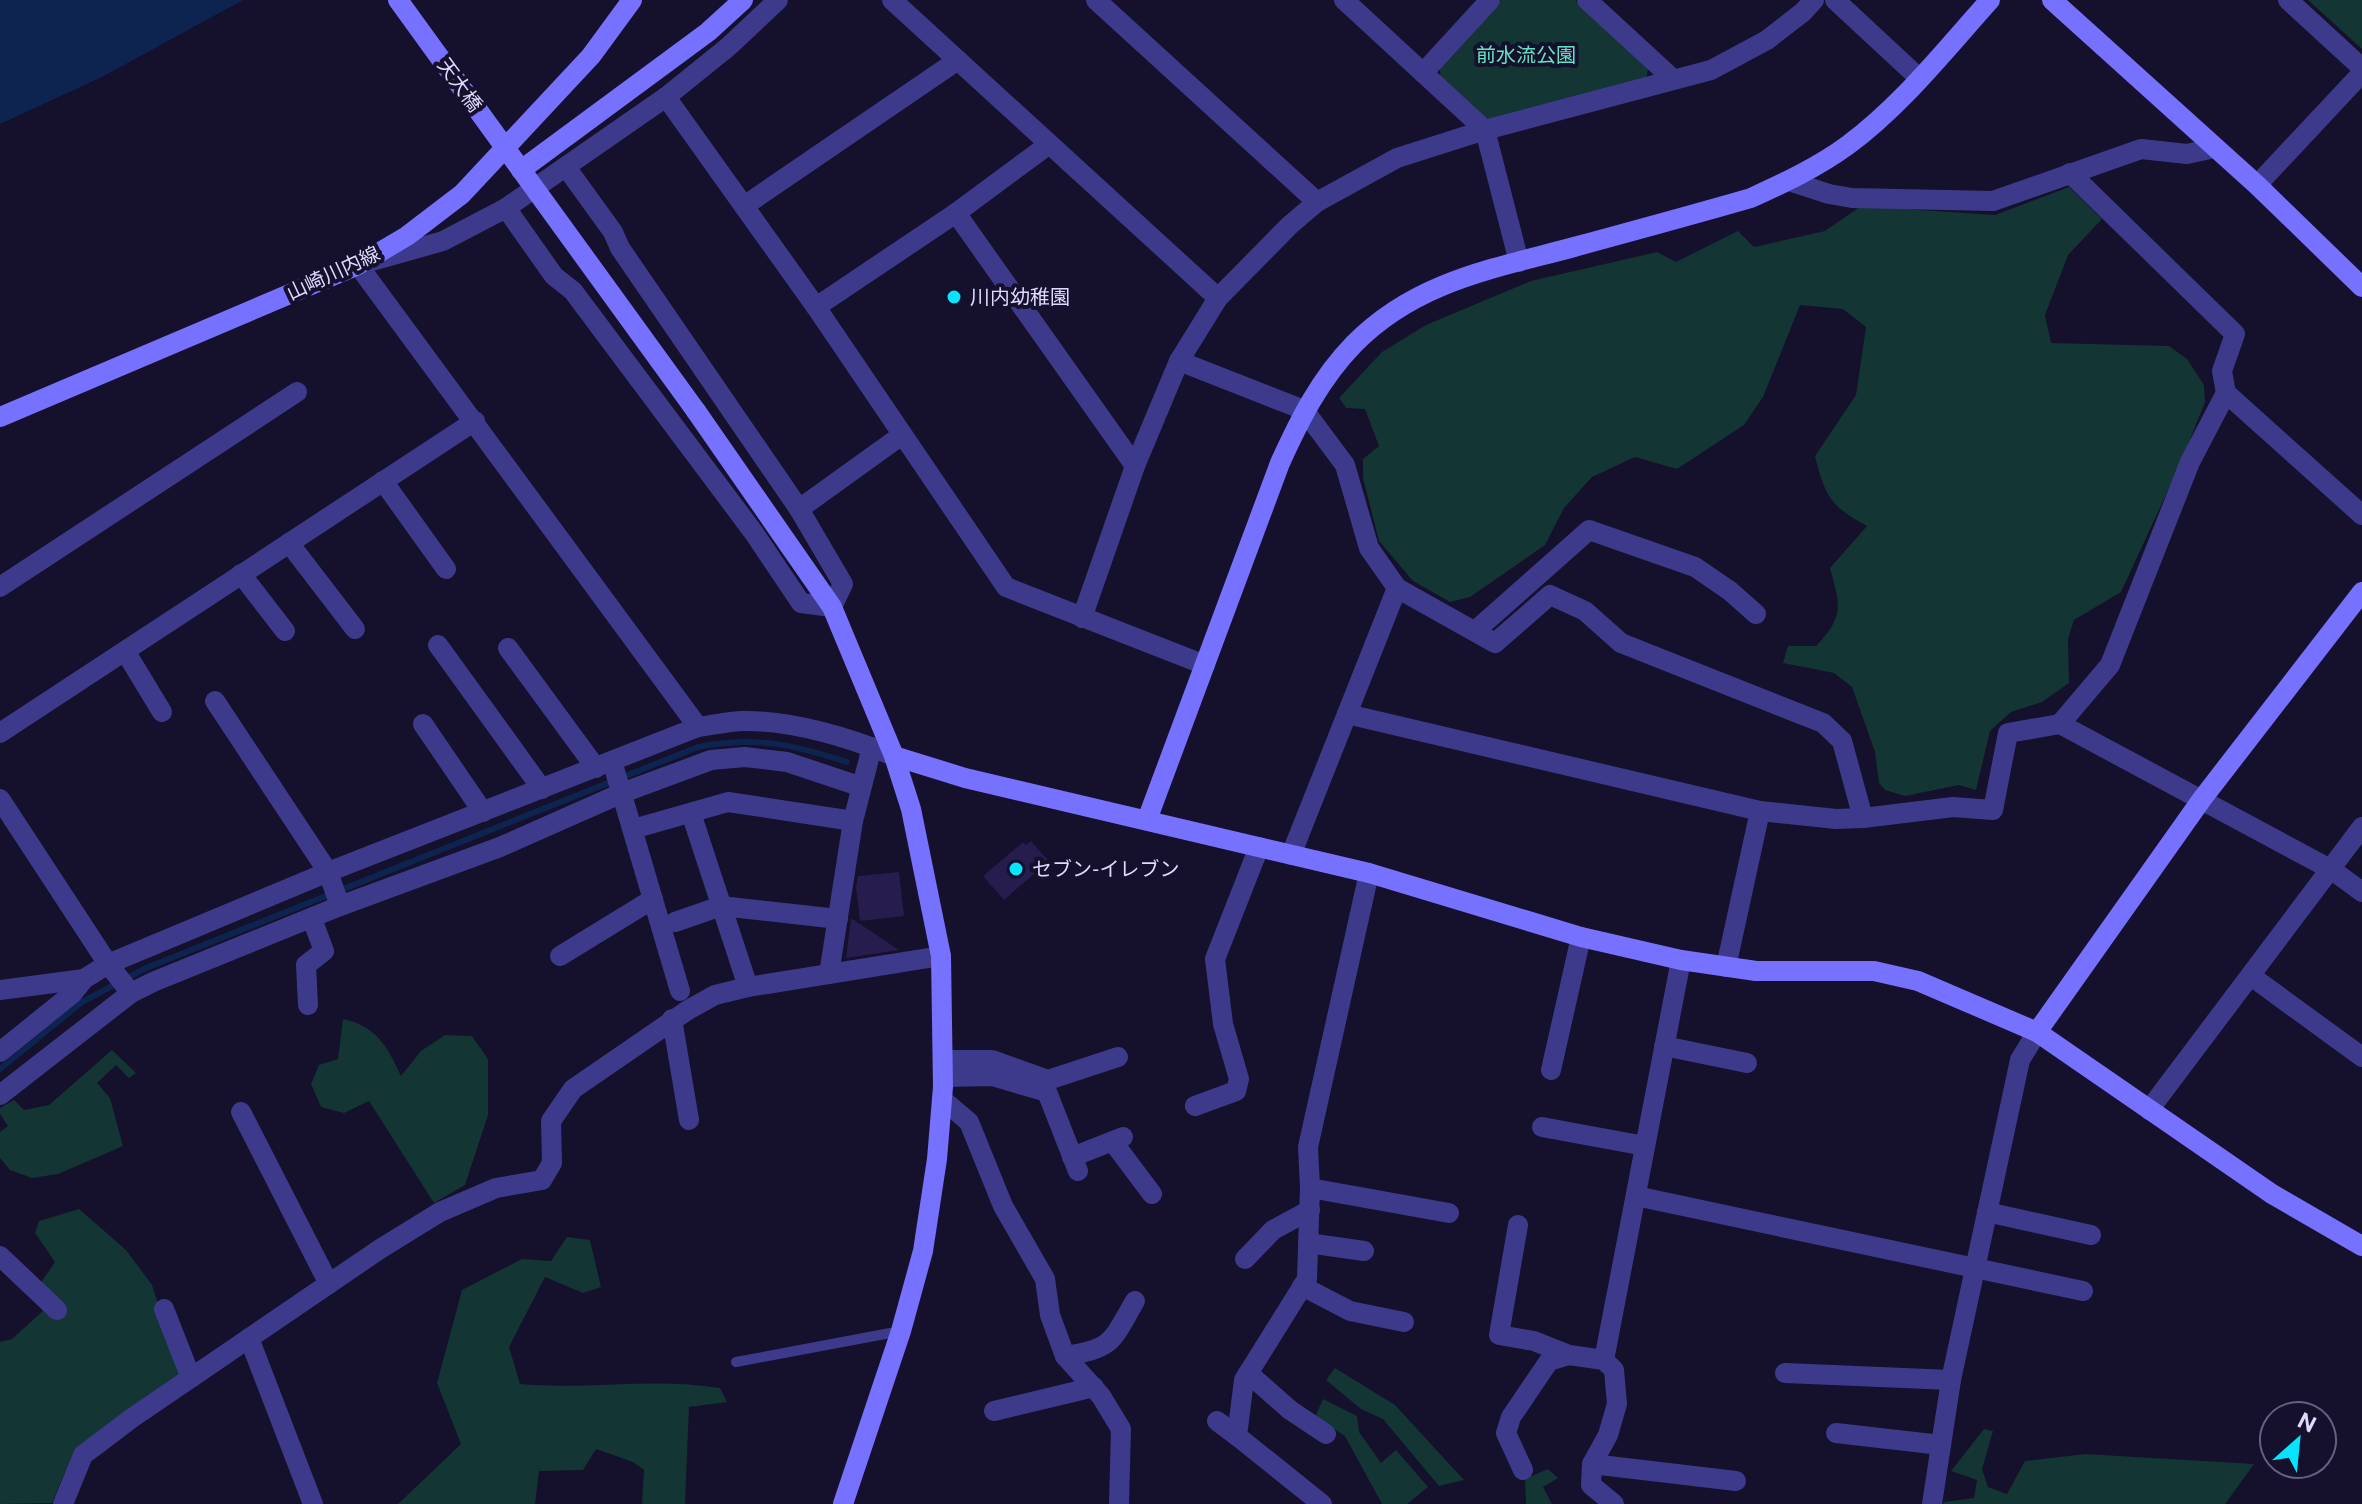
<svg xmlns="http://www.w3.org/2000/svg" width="2362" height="1504" font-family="'Public Sans','Noto Sans JP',sans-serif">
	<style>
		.green { fill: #133534 }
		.water { fill: #0c244f }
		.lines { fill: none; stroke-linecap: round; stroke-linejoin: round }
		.stream { stroke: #0c244f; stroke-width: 6 }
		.building { fill: #261c4d }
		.lane { stroke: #3e3a8b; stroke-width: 10 }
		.street { stroke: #3e3a8b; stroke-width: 20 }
		.secondary { stroke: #7671ff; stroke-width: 20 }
		.secondary-bridge { stroke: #7671ff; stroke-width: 20 }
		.poi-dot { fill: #06e5ff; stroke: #15102b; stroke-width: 3 }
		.labels { text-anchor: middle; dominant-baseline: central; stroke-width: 8; stroke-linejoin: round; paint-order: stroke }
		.park-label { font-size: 20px; fill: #62e3c4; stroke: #15102b }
		.street-label { font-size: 20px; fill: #dfdaff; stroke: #15102b }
		.poi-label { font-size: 20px; fill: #dfdaff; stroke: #15102b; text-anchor: start }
	</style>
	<rect width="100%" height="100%" fill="#15102b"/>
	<g class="green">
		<path d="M1501,0H1575L1648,68L1646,80L1494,120L1483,118L1441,78L1439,65Z"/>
		<path d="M2308,0H2362V49Z"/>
		<path d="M2069,187L2102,219L2068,255L2045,315L2051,343L2169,346L2187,359L2204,385L2205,402L2182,460L2121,592L2074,620L2068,639L2069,683L2042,702L2011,712L1990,731L1976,790L1959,785L1905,796L1885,790L1879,783L1875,752L1852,687L1834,673L1783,663L1788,646H1816C1845,616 1840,605 1830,568L1867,526C1830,506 1825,496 1815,456L1856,395L1866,327L1843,309L1800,305L1763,397L1744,425L1677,469L1635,457L1592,477L1564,508L1545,545L1470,597L1450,602L1413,581L1379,541L1363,478V459L1379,446L1365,409L1346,408L1339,398L1382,352L1426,325L1531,281L1657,252L1676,262L1738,231L1754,247L1825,231L1861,206L1995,215Z"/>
		<path d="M343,1019C377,1026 388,1048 401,1076L421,1051L445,1035L472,1036L488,1059V1115L465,1185L434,1203L369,1101L344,1113L321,1107L311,1084L319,1065L338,1059Z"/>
		<path d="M112,1050L136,1073L129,1078L116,1065L97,1083L110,1098L123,1146L58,1174L32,1178L10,1170L0,1158V1132L8,1126L0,1114V1108L14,1100L24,1110L49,1105Z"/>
		<path d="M79,1209L126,1250L152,1285L181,1375L74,1451L52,1503L0,1504V1342L12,1339L57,1298L40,1284L55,1262L35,1233L39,1221Z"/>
		<path d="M567,1237L590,1240L601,1287L583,1293L545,1277L509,1347L520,1384C586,1390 656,1377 720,1388L727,1402L689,1407L685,1504H642L644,1470L633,1462L596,1449L583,1470L539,1471L535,1504H398L461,1444L437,1383L462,1290L522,1259L551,1261Z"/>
		<path d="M1335,1368L1395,1405L1464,1480L1439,1486L1383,1419L1361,1409L1326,1380Z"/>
		<path d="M1323,1399L1357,1416L1359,1432L1381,1463L1396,1450L1428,1487L1407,1504H1382L1345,1436L1315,1417Z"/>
		<path d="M1984,1429L1993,1431L1982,1469L1988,1487L2007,1494L2025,1461L2085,1454L2254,1464L2225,1504H1943L1944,1502L1974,1498L1977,1480L1951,1471Z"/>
		<path d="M1548,1469L1558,1478L1543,1487L1552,1504H1526L1525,1479Z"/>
	</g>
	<path class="water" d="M0,0H243L102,77L0,124Z"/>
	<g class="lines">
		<path class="stream" d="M0,1069L82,1002L146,968L698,747C757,736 791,744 847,762"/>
	</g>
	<g class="building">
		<path d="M1031,841L1049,861L1004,900L983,876L1023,842L1026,845Z"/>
		<path d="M899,872L904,916L860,921L856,887L858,876Z"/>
		<path d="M851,918L899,950L846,958Z"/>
	</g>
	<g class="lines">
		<path class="lane" d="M736,1362L901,1331"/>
		<g class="street">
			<path d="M892,0L1218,298"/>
			<path d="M1096,0L1317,202"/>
			<path d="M1344,0L1485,130L1519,262"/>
			<path d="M1587,0L1673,79"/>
			<path d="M1835,0L1919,78"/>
			<path d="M2288,0L2362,68"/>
			<path d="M1423,73L1490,0"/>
			<path d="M666,97L816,307L1006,587L1205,665"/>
			<path d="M566,167L613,232L620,248L799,509L843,584L832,607L801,603L754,533L573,291L554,276L506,208L666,97L728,47L778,0"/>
			<path d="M2070,173L2235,334L2222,371L2226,393L2362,515"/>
			<path d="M1789,181L1829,194L1852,198L1993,201L2141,149L2187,154L2214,148"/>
			<path d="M2257,185L2362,73"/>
			<path d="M744,206L958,60"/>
			<path d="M506,208L443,241L358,265L698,727"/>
			<path d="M956,213L1135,466"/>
			<path d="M816,307L956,213L1048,145"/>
			<path d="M1179,361L1304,410L1345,465L1369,548L1397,588L1495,643L1550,595L1585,611L1621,643L1823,723L1842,741L1863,818L1836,819L1760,811L1347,714L1291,855"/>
			<path d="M383,481L446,569"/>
			<path d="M799,509L902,435"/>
			<path d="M289,543L355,629"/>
			<path d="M241,574L285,631"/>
			<path d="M0,587L297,392"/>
			<path d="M1082,618L1135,466L1179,361L1218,298L1290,225L1317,202L1397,158L1485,130L1711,70L1767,40L1803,12L1814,0"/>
			<path d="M1475,631L1589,530L1695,567L1730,591L1756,614"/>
			<path d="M438,645L542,789"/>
			<path d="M508,648L596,768"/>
			<path d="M125,651L162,712"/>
			<path d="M215,701L328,872L340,906"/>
			<path d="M1347,714L1397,588"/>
			<path d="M423,724L483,812"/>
			<path d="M2060,724L2110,665L2190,462L2226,393"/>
			<path d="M0,733L475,421"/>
			<path d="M612,761L680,991"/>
			<path d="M0,799L108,964L131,993"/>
			<path d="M691,813L748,987"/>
			<path d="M1863,818L1953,807L1993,810L2008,733L2060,724L2332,870L2362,892"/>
			<path d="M633,829L728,802L853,821"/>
			<path d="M675,922L721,906L838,919"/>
			<path d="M560,956L653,899"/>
			<path d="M1726,967L1760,811"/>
			<path d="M829,974L853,821L872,747"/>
			<path d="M2251,976L2362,1057"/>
			<path d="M0,990L84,979"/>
			<path d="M308,1005L306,965L324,951L312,919"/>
			<path d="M672,1019L689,1120"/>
			<path d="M1664,1046L1747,1063"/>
			<path d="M0,1052L72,994L84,979L108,964L328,872L698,727C712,725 727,722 741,721C793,720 847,737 894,756"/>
			<path d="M944,1060H992L1048,1080L1118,1057"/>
			<path d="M1551,1070L1581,937"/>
			<path d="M943,1077L992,1076L1047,1092L1078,1171"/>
			<path d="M0,1095L131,993L153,982L340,906L500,847L622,793L711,760L745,757L787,762L859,786"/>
			<path d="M942,1099L969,1122L1003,1206L1045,1279L1050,1315L1065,1356L1101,1396L1121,1429L1119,1504"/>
			<path d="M1195,1106L1236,1091L1239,1079L1223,1024L1215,959L1259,847"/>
			<path d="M2149,1110L2362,827"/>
			<path d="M241,1112L329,1284"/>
			<path d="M1542,1127L1645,1146"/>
			<path d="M1113,1142L1152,1194"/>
			<path d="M1072,1157L1123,1137"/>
			<path d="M1310,1188L1449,1213"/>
			<path d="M1636,1196L2083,1291"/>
			<path d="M1987,1212L2091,1235"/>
			<path d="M1518,1225L1499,1335L1534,1341L1569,1355"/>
			<path d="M1308,1243L1364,1251"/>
			<path d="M0,1256L57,1310"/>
			<path d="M1245,1259L1273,1230L1310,1210"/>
			<path d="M1302,1286L1350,1311L1404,1322"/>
			<path d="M164,1309L191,1378"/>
			<path d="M249,1338L313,1504"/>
			<path d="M1065,1356C1114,1349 1112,1340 1135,1301"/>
			<path d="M1248,1373L1290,1410L1326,1434"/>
			<path d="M1785,1373L1951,1380"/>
			<path d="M994,1411L1094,1387"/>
			<path d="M1217,1421L1237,1436"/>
			<path d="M1836,1433L1941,1445"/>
			<path d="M1592,1464L1736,1481"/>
			<path d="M1523,1470L1506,1433L1511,1417L1549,1361L1569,1355L1604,1360"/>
			<path d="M63,1504L83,1455L132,1418L380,1249L440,1212L496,1188L542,1180L552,1163L551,1121L573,1089L688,1010L715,995L748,987L941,956"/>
			<path d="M1322,1504L1237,1436L1244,1380L1307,1279L1310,1188L1308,1147L1369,873"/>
			<path d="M1614,1504L1591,1485L1592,1464L1608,1435L1617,1404L1614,1370L1604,1360L1681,960"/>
			<path d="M1932,1504L1951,1380L2020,1060L2037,1032"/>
		</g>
		<g class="secondary">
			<path d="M2052,0L2257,185L2362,287"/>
			<path d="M521,170L708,32L743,0"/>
			<path d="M696,411L832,607L894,756L911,809L941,956L943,1087L937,1159L923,1251L901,1331L843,1504"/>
			<path d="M0,417L358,265L407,236L462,194L591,56L632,0"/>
			<path d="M894,756L965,778L1369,873L1581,937L1681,960L1756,971H1874L1918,981L2037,1032L2272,1194L2362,1246"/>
			<path d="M1147,820L1280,463C1300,419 1320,379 1354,344C1416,281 1493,269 1574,247C1633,231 1692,215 1751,198C1784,183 1818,167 1848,145C1902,105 1945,50 1990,0"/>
			<path d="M2037,1032L2202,799L2362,592"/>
		</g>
		<path class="secondary-bridge" d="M398,0L696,411"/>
	</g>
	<g class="poi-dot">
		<circle cx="954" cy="297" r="8"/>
		<circle cx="1016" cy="869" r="8"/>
	</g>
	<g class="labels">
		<g class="park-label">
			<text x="1526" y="55">前水流公園</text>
		</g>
		<g class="street-label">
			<text transform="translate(460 85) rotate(54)">天大橋</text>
			<text transform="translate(333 273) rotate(-25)">山崎川内線</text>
		</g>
		<g class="poi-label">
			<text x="970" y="297">川内幼稚園</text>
			<text x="1032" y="869">セブン-イレブン</text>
		</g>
	</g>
	<g transform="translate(2298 1440) rotate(27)"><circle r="38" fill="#15102b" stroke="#666180" stroke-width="2"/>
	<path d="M0-6L14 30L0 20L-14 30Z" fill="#06e5ff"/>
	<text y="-12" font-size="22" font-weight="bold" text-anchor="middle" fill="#dfdaff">N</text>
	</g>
</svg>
